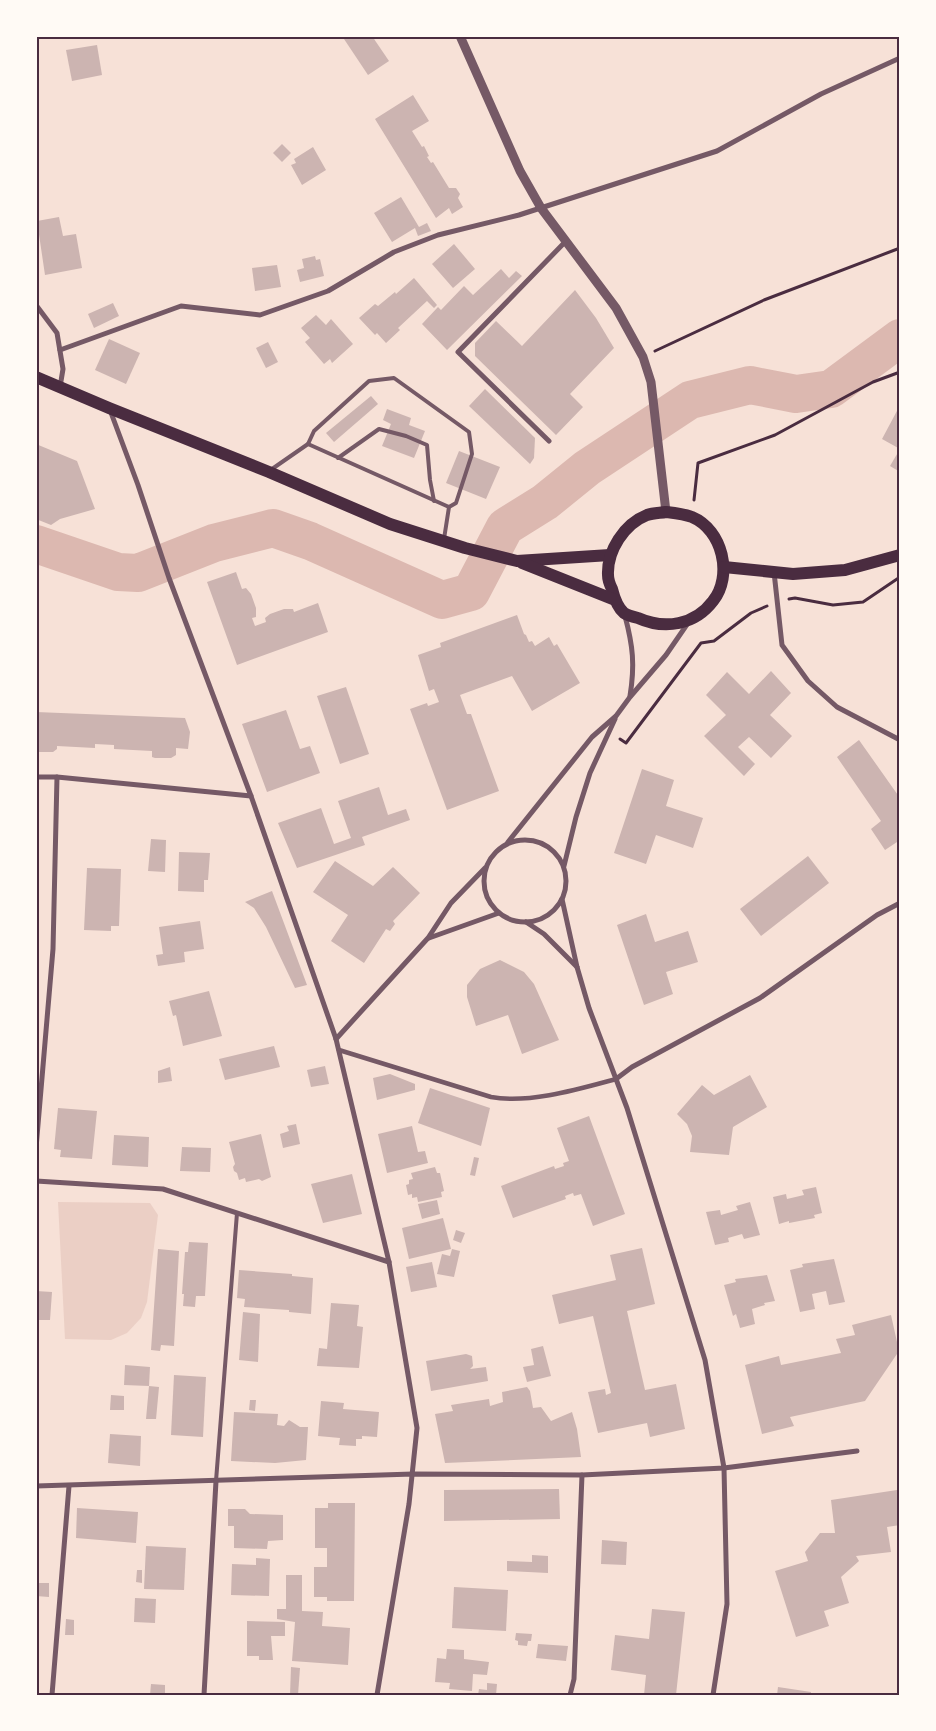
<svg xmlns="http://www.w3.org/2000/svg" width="936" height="1731" font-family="Karla,sans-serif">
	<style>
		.green { fill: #ebcfc5 }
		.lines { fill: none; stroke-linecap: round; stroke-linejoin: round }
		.river { stroke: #dcb8b0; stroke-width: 38 }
		.building { fill: #ccb4b1 }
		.path { stroke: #4a2c40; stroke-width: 3 }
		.service { stroke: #755966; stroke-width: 4 }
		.pedestrian { stroke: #755966; stroke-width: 4.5 }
		.minor { stroke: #755966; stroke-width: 5 }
		.tertiary { stroke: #755966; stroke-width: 9 }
		.primary { stroke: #4a2c40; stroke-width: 12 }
		.neatline { fill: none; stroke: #4a2c40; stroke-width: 2 }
	</style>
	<rect width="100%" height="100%" fill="#f7e1d7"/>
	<path class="green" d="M58,1202L150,1203L158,1215L147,1302L141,1318L127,1333L111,1340L65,1339Z"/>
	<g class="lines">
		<path class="river" d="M36,544L118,572L138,573L214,543L273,528L310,541L442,600L471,592L505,527L545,502L587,468L690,400L750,385L796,394L831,389L900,338"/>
	</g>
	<g class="building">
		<path d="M348,36H372L389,61L368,75L344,39Z"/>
		<path d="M97,45L102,75L72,81L66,50Z"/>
		<path d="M413,95L429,121L412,131L422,147L424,146L429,156L427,157L431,163L433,162L449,188H456L460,194L458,198L463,207L452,214L449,208L436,218L375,119Z"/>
		<path d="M282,144L291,153L282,162L273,153Z"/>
		<path d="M313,147L326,170L302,185L291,165L296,163L294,159Z"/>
		<path d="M401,197L419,227L427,223L431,231L418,236L415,228L392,242L374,213Z"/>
		<path d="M59,217L63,236L76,234L82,268L45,275L37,221Z"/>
		<path d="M454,244L475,269L453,288L432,264Z"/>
		<path d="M315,256L316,260L320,259L324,276L300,282L297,270L304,268L302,259Z"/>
		<path d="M277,265L281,287L255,291L252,268Z"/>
		<path d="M501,269L509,278L516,271L522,276L447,350L422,324L438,307L441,310L464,286L473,295Z"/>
		<path d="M414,278L437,305L434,308L427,301L398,328L400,330L386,343L377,333L375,335L359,318L375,304L378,306L395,292L396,294Z"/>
		<path d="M575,290L596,318L614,348L570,394L583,407L556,435L475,356V343L496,321L522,346Z"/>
		<path d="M113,303L119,316L94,328L88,314Z"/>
		<path d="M316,315L326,325L331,319L353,344L332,363L330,359L324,364L305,342L310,338L301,328Z"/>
		<path d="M109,339L140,353L126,384L95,370Z"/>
		<path d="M268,342L278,362L266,368L256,348Z"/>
		<path d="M485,389L535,438L534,458L530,464L469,406Z"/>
		<path d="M371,396L378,404L334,442L326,433Z"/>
		<path d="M387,409L411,418L409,425L425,431L414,458L382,446L391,424L383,420Z"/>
		<path d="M898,409L900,410V449L882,439Z"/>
		<path d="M36,444L77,461L95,509L60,519L51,525L36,519Z"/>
		<path d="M900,449V472L890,466Z"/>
		<path d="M459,451L500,467L486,499L446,483Z"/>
		<path d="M236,572L242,589L246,588L251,594L256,608V617L252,618L255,626L266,622L265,618L270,614L284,609H293L294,612L318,603L328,632L237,665L207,582Z"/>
		<path d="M517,615L524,634L526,635L529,642L532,641L535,646L549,637L554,646L557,644L580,683L532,711L512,676L460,695L467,714H471L499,791L447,810L410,709L427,703L428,706L439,702L434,689L429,691L418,655L441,647L440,643Z"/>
		<path d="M771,671L791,693L770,715L792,736L771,758L749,737L738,747L755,764L744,776L704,736L726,715L706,695L727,672L749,694Z"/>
		<path d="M346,687L369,754L340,764L317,696Z"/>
		<path d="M286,710L300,749L310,746L320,773L267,792L242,724Z"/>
		<path d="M36,712L185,718L190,732L188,749L176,748V755L171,758H155L152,757V751L114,749V745L95,744V748L57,746V749L53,752H37Z"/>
		<path d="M859,740L900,798V840L885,850L871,829L881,821L837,757Z"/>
		<path d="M642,769L674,780L666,806L703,818L693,848L656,835L646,864L614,853Z"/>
		<path d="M379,787L388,815L406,809L410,820L362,837L365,845L297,868L278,823L321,808L334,844L351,838L338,801Z"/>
		<path d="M151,839L166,840L165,872L148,871Z"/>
		<path d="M179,852L210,853L208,880H204V892L178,891Z"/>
		<path d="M808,856L829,883L761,936L740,909Z"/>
		<path d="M335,861L373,886L393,867L420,893L393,921L395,924L390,931L386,929L364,963L331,941L348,915L313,892Z"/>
		<path d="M87,868L121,869L119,926H111V931L84,930Z"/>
		<path d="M272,891L307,985L295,988L266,927L254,908L245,902Z"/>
		<path d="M646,914L655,942L688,931L698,962L666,972L673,994L644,1005L617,925Z"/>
		<path d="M200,921L204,949L184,952L185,962L158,966L156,955L163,954L159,927Z"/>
		<path d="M500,960L524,972L534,984L559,1040L522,1054L508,1015L476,1026L467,997V985L480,969Z"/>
		<path d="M209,991L222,1036L183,1046L176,1015L173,1016L169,1001Z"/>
		<path d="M274,1046L280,1067L225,1080L219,1059Z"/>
		<path d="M325,1066L329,1084L311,1087L307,1070Z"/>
		<path d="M170,1067L172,1081L158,1083V1071Z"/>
		<path d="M390,1074L415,1084V1090L377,1100L373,1078Z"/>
		<path d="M750,1075L767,1107L733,1127L729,1155L690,1152L692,1136L687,1124L677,1114L702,1085L714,1095Z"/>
		<path d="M430,1088L490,1108L481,1146L418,1123Z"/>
		<path d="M58,1108L97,1111L92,1159L60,1157L61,1150L54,1149Z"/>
		<path d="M589,1116L625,1214L593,1226L581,1194L574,1196L573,1193L565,1196L566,1199L513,1218L501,1186L554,1166L555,1169L564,1166L563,1163L569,1161L557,1128Z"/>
		<path d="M296,1124L300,1144L283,1148L280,1134L289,1131L287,1126Z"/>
		<path d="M412,1126L418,1152L425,1151L428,1163L387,1173L378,1134Z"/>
		<path d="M261,1134L271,1177L262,1181L259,1179L246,1182L245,1178L239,1180L237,1173L234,1171L233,1167L235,1164L229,1142Z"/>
		<path d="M114,1135L149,1137L148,1167L112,1165Z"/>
		<path d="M182,1147L211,1148L210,1172L180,1171Z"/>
		<path d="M474,1157L479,1158L475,1176L470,1175Z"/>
		<path d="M435,1167L437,1173H440L444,1191L441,1192L442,1197L418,1202L417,1197L412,1198V1194L408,1195L406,1185L409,1184V1180L413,1179L411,1173Z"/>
		<path d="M352,1174L362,1214L323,1223L311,1184Z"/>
		<path d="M816,1187L822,1213L814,1215L815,1218L789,1223V1221L779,1224L773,1197L786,1194L787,1199L804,1195L802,1190Z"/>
		<path d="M437,1200L440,1214L422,1219L418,1204Z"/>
		<path d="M750,1202L760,1235L744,1239L742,1234L728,1238L729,1242L715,1245L706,1212L720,1210L721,1215L738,1210L736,1206Z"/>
		<path d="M443,1218L451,1249L409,1259L402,1228Z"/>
		<path d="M456,1230L465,1233L461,1243L453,1240Z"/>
		<path d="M189,1242L208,1243L205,1296H196L195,1307L183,1306L184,1294H182L185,1252H188Z"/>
		<path d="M642,1248L655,1304L627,1311L645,1390L676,1384L685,1429L650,1437L647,1423L598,1433L588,1392L605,1389L606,1395L611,1393L593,1316L559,1324L552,1295L616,1280L610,1255Z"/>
		<path d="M158,1249L179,1251L174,1346L161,1345L160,1351L151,1350Z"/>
		<path d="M452,1249L460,1251L454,1277L437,1274L442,1254L450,1256Z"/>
		<path d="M834,1259L845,1302L829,1305L826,1291L812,1294L815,1309L800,1312L790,1270L803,1267L802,1264Z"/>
		<path d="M432,1262L437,1287L411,1292L406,1267Z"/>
		<path d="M239,1270L292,1274V1276L313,1278L311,1314L289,1312V1310L244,1307L245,1299L237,1298Z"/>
		<path d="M767,1275L775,1301L764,1303L765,1305L752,1309L755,1324L740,1328L736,1314L733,1316L724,1285L736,1282L735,1279Z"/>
		<path d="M36,1291L52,1292L50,1320H36Z"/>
		<path d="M331,1303L359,1305L357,1326L363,1327L359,1368L317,1366L319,1348L327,1349Z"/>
		<path d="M243,1312L260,1314L258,1362L239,1360Z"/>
		<path d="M891,1315L899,1351L865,1401L790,1417L794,1426L762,1434L745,1365L779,1356L781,1365L841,1353L836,1339L855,1335L852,1325Z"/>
		<path d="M543,1346L551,1376L527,1382L523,1367L534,1365L531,1349Z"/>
		<path d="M466,1354L472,1356L473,1366L470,1369L486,1367L488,1381L431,1391L426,1361Z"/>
		<path d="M125,1365L150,1367L149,1386L124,1385Z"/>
		<path d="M174,1375L206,1377L203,1437L171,1435Z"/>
		<path d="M149,1386L159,1387L156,1419H146Z"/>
		<path d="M527,1387L530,1391L533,1408L541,1407L551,1421L572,1412L577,1429L581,1457L445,1463L435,1414L453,1411L451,1405L489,1399L490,1406L503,1402L502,1392Z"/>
		<path d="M111,1395L124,1396V1410H110Z"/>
		<path d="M250,1400H256L255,1411L249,1410Z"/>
		<path d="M321,1401L344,1403L343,1409L379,1412L377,1437L362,1436V1439H356V1446L339,1445L340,1438L318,1436Z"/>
		<path d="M234,1412L278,1414L277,1425L284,1426L289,1420L300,1427H308L306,1460L275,1463L231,1461Z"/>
		<path d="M110,1434L141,1436L140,1466L108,1463Z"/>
		<path d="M559,1489L560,1519L444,1521V1490Z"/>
		<path d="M897,1490L900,1525L887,1527L891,1552L856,1556L859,1561L841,1577L849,1603L824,1611L829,1626L796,1637L775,1571L808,1561L805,1552L820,1533H835L831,1500Z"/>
		<path d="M328,1503H355L354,1601H327V1597H314V1567H327V1548H315V1508H328Z"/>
		<path d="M77,1508L138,1512L136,1543L76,1538Z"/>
		<path d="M228,1509H245L250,1514L283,1515V1540L268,1541L267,1549L234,1548V1526H228Z"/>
		<path d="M602,1540L627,1542L626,1565L601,1564Z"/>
		<path d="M146,1546L186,1548L184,1590L144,1589Z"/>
		<path d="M532,1555L548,1556V1573L507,1571V1561L532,1562Z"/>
		<path d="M256,1558L270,1559L269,1596L231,1595L232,1564L256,1565Z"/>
		<path d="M137,1570H142V1583L136,1582Z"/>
		<path d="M286,1575H302V1611L323,1612L322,1626L350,1628L348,1665L292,1661L295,1622L277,1619V1609H286Z"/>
		<path d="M36,1583H49V1597L36,1596Z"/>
		<path d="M454,1587L508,1590L506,1631L452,1628Z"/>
		<path d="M135,1598L156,1599L155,1623L134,1622Z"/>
		<path d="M652,1609L685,1612L676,1695H644L646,1675L611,1670L615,1635L649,1639Z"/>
		<path d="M66,1619L74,1620V1635H65Z"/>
		<path d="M247,1621L285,1622V1636H271L273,1660H259V1656H247Z"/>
		<path d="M516,1633L532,1634L531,1641H528L527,1646L518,1645V1641L515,1640Z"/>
		<path d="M538,1644L568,1646L566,1661L536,1658Z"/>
		<path d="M447,1649L464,1650V1659L489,1662L487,1675L473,1674L472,1691L449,1689L450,1683L435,1682L437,1658L446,1659Z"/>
		<path d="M291,1667L300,1668L298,1695H290Z"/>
		<path d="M487,1683L497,1684L496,1695H478L479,1689L487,1690Z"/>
		<path d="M151,1684L165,1685V1695H150Z"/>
		<path d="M778,1687L811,1692V1695H777Z"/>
	</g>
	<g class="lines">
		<g class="path">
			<path d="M655,351L764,300L900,248"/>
			<path d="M694,500L698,463L775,435L873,382L900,372"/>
			<path d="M789,599L795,598L833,605L863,602L900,577"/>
			<path d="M620,739L626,743L701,643L714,641L751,613L767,606"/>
		</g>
		<g class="service">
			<path d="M308,444L314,431L369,381L394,378L469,432L472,454L456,503L449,507L444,539"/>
			<path d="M338,458L379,429L406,436L427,445L430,480L434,501"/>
			<path d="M272,469L308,444L449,507"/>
			<path d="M216,1481L237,1213"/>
		</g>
		<path class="pedestrian" d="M339,1050L491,1097C529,1104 579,1089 616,1079"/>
		<g class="minor">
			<path d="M36,305L57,333L63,369L60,387"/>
			<path d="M60,350L181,306L260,315L328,291L394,252L438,235L519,215L717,151L821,94L900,58"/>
			<path d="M110,410L138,485L169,578L251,796L336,1039L389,1262L417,1428L409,1504L377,1695"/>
			<path d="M549,441L458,352L566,241"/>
			<path d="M774,572L782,645L808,681L837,707L900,740"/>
			<path d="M625,616C633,646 635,665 630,696"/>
			<path d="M36,777H57L251,796"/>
			<circle cx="525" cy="881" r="41"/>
			<path d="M508,842L592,737L616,716L630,697L666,655L688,623"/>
			<path d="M564,866L576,817L590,773L615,719"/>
			<path d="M562,899L577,967L589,1008L627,1108L705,1360L724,1468L727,1604L713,1695"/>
			<path d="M526,922L544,934L577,967"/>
			<path d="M429,938L499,913"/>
			<path d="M336,1039L428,938L451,903L485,868"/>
			<path d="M616,1079L632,1067L760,998L877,915L900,903"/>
			<path d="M36,1148L53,949L57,777"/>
			<path d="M36,1181L163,1189L389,1262"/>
			<path d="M36,1486L413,1474L582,1475L724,1468L857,1451"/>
			<path d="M52,1695L69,1486"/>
			<path d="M204,1695L216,1481"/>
			<path d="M570,1695L574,1679L582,1475"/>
		</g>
		<path class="tertiary" d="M460,36L520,171L541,208L616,308L643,357L651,382L666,512"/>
		<g class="primary">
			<path d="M36,377L109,408L269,472L390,524L465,548L517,561L610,555"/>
			<path d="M666,512C674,513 684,514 692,517C723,530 733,576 713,601C695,625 665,630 638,618C634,617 627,615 624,613C617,607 614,597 612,589C610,585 608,580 608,575C607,551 624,524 647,515C653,513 660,513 666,512Z"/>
			<path d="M522,563L615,600"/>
			<path d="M724,567L793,574L845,570L900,555"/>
		</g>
	</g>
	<rect width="936" height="1731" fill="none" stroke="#fffaf5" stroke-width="75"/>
	<rect x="38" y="38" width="860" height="1656" class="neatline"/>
</svg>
